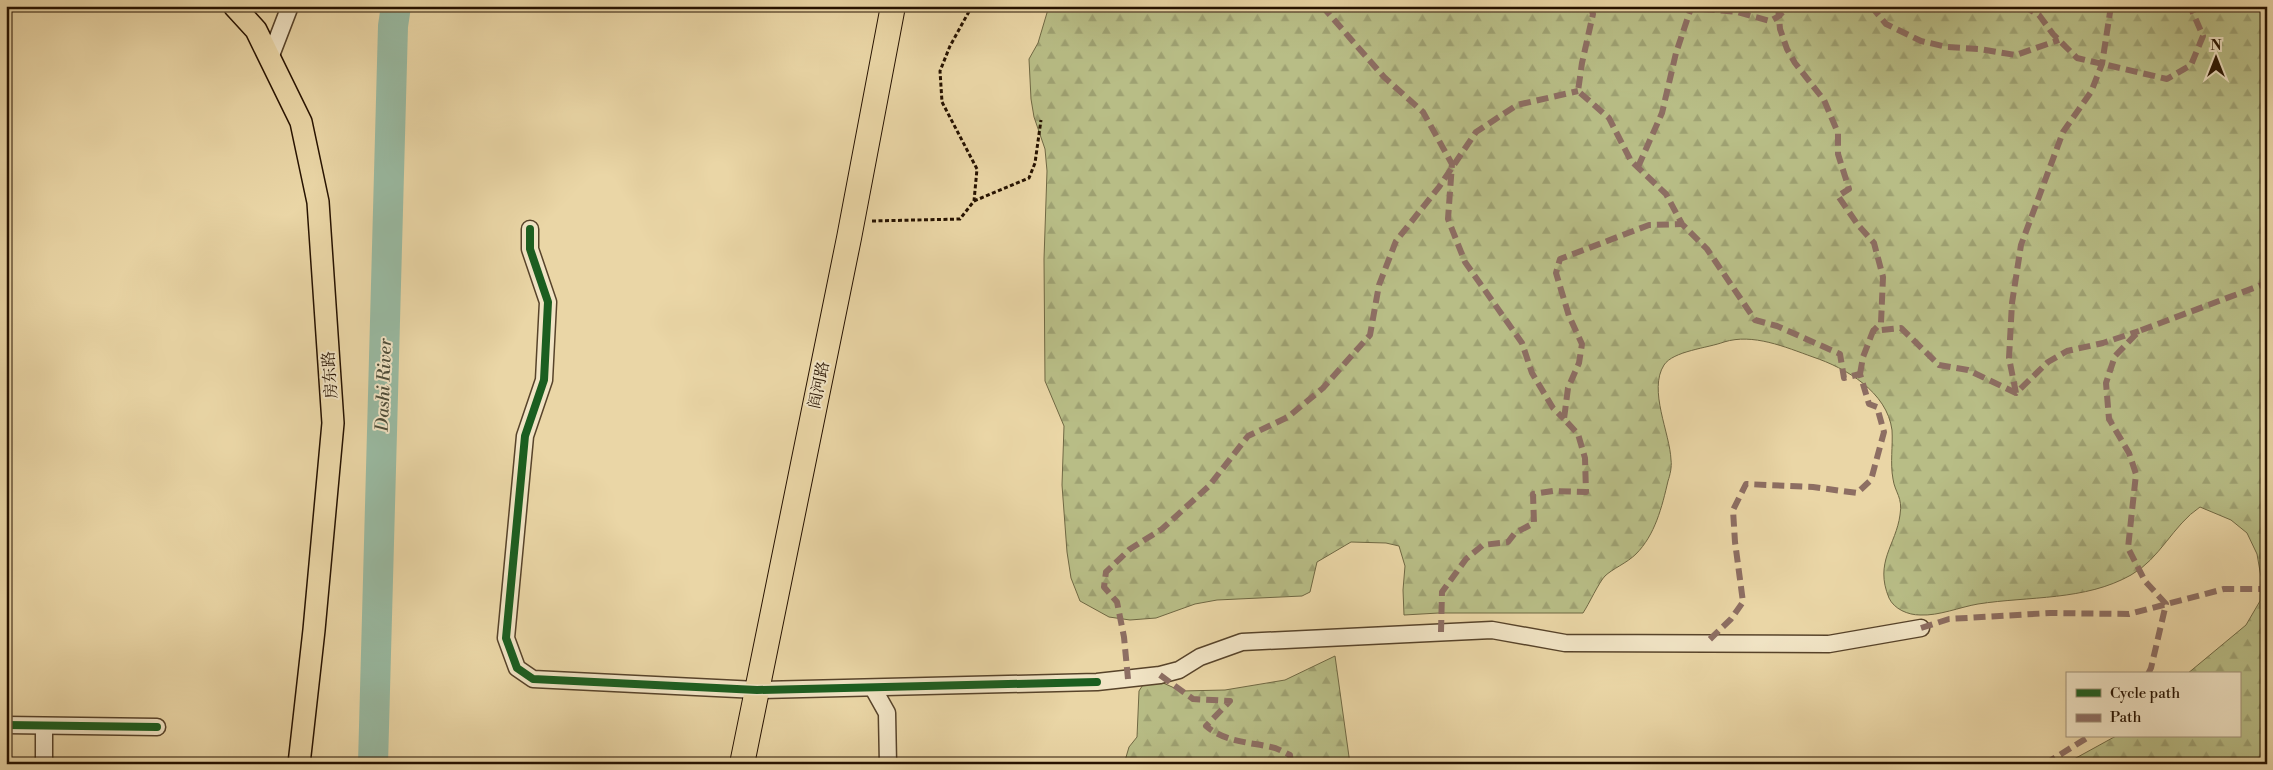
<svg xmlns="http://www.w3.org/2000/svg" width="2273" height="770" font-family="'Libre Bodoni','Noto Serif SC',serif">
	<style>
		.forest { fill: url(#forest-firs); stroke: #6f6843 }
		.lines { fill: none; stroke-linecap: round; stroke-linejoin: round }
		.river { stroke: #99baa2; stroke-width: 30 }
		.minor-casing { stroke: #57432a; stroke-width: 19 }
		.major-casing { stroke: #261200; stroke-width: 24 }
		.highway-casing { stroke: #261200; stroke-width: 26 }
		.path { stroke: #261200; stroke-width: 3; stroke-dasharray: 4 2.5; stroke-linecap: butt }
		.minor { stroke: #f1e4c5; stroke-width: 16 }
		.major { stroke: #ead6a6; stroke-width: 21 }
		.highway { stroke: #ead6a6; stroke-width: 24 }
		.quiet { stroke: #8d6e63; stroke-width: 6; stroke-dasharray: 12 6; stroke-linecap: butt }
		.cycleway-casing { stroke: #f1e4c5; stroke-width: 11 }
		.cycleway { stroke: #1b5e20; stroke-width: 8 }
		.labels { text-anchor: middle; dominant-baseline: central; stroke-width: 4; stroke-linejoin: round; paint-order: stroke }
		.street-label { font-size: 16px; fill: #261200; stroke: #f1e4c5 }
		.water-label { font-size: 18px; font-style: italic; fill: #4e4d39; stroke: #f1e4c5 }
	</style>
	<defs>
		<pattern id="forest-firs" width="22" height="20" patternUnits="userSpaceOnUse" patternTransform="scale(1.25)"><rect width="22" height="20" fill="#b8bd86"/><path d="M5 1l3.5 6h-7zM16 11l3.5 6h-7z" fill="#9ea172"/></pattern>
	</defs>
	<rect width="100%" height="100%" fill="#ead6a6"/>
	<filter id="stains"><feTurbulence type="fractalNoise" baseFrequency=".004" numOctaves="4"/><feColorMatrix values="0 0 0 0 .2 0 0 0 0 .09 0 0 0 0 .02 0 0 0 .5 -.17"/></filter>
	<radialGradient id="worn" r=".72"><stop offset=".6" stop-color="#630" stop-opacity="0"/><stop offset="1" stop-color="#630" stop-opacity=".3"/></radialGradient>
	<g class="forest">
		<path d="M1049,6H2267V764H2065L2116,736H2239V674H2187L2246,625L2260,601L2261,577L2257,554L2247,533L2231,520L2200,507C2173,525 2160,559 2131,575C2085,601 2029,596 1978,604C1960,607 1939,616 1920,615C1908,615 1894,609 1889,598C1874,562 1896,545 1900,515C1903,497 1895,493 1893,479C1890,463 1893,446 1892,430C1887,392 1846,368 1813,357C1785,347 1753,333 1724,342C1708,348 1673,351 1664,365C1648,390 1670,433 1671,460C1672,467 1670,475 1668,481C1662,507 1655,535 1636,554C1627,563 1612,569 1605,576C1599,582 1589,604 1583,613H1439L1404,615L1403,590L1405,566L1399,546L1386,543L1351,542L1317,562L1310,592L1302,596L1217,600L1195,604L1156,618L1130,620L1109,617L1080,601L1071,578L1067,552L1062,485L1064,426L1045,381L1044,259L1047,171L1045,149L1034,117L1031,99L1029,59L1038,43Z"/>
		<path d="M1335,656L1350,764H1124L1129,747L1137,737L1139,691L1146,680L1161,682L1181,691L1225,690L1285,680Z"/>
	</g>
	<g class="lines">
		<path class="river" d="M373,764L393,26L396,6"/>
		<defs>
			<g id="minor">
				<path d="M270,58L290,6"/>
				<path d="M530,229V249L548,302L544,380L525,436L506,638L517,668L533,679L757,690L1097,682L1160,675L1179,670L1200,657L1242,642L1492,630L1565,643L1829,644L1921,628"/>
				<path d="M873,688L887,713L888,764"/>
				<path d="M6,725L157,727"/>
				<path d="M44,726V764"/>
			</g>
			<path id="major" d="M234,6L256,30L301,122L318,202L333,423L314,630L299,764"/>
			<path id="highway" d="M742,764L849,238L893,6"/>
		</defs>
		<use href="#minor" class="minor-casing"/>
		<use href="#major" class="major-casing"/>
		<use href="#highway" class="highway-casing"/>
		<g class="path">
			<path d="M974,201L1029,178L1035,163L1041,120"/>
			<path d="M872,221L960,219L974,201L977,169L942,102L940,71L950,46L972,6"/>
		</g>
		<use href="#minor" class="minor"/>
		<use href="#major" class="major"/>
		<use href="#highway" class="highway"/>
		<g class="quiet">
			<path d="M1322,6L1384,77L1423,112L1452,164L1448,219L1465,262L1522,343L1532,373L1553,408L1564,419"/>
			<path d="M1590,6L1593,14L1582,63L1578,91L1609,118L1631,161L1666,194L1682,224L1707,249L1755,320L1777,326L1840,354L1844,378L1860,374L1869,404L1877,407L1884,432L1871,480L1857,493L1813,487L1746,484L1733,510L1735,542L1743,602L1731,619L1706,643"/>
			<path d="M1778,6L1780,29L1787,49L1795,63L1824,100L1838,133V154L1849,189L1838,196L1858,225L1874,243L1883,277L1881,323L1873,331"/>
			<path d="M1871,6L1886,24L1921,41L1947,47L1979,49L2016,55L2059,40"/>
			<path d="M2023,6L2039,15L2053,34L2077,58L2167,79L2191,65L2203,36L2190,6"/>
			<path d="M2111,6L2102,64L2091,92L2063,132L2021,245L2012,303L2009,358L2016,393L2048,362L2067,351L2103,343L2139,331"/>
			<path d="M1638,167L1662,113L1676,53L1691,8L1737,12L1770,21L1779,16L1788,6"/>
			<path d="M1860,374L1863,357L1873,331L1901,328L1939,365L1968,370L2016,393"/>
			<path d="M1921,628L1949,619L2050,613L2129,614L2224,589H2267"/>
			<path d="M1441,632L1442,592L1466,559L1483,545L1508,542L1515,533L1534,523L1533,494L1553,491L1586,492L1585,458L1578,434L1564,419L1568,388L1579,363L1582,344L1569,316L1556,273L1560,259L1649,225L1682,224"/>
			<path d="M2148,674L2151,668L2166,604L2145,581L2128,548L2136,474L2129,453L2109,419L2106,383L2115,356L2139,331L2267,283"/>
			<path d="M1160,675L1193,699L1230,701L1206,726C1225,742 1248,742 1271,747C1277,748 1284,752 1290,755L1291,764"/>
			<path d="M1128,679L1124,637L1117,602L1104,587L1106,572L1130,549L1162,529L1209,486L1248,436L1288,417L1323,388L1370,335L1379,285L1396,241L1439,187L1476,132L1517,105L1578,91"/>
			<path d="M2045,764L2090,736"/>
		</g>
		<defs>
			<g id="cycleway">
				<path d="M530,229V249L548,302L544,380L525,436L506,638L517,668L533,679L757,690L1097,682"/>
				<path d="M6,725L157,727"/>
			</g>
		</defs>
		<use href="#cycleway" class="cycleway-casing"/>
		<use href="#cycleway" class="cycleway"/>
	</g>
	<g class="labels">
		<g class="street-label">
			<text transform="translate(330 375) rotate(-94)">房东路</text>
			<text transform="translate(819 385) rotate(-78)">阎河路</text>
		</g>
		<g class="water-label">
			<text transform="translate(384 385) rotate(-88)">Dashi River</text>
		</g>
	</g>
	<rect width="2273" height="770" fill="none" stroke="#ead6a6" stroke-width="25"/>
	<rect x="8" y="8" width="2258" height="755" fill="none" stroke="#261200" stroke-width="2.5"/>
	<rect x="12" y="12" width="2248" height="745" fill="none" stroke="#261200"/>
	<rect x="2066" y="672" width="175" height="65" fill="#f1e4c5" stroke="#a09076"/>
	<rect x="2076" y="689" width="25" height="8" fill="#1b5e20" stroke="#a09076"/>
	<text x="2110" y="698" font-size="15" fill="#261200">Cycle path</text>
	<rect x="2076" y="714" width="25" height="8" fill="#8d6e63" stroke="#a09076"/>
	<text x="2110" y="722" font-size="15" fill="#261200">Path</text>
	<g transform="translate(2216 58)" stroke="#f1e4c5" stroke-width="4" paint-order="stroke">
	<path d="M0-4L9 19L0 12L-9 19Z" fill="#261200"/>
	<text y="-8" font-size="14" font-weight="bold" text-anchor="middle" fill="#261200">N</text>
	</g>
	<rect width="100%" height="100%" filter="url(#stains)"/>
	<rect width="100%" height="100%" fill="url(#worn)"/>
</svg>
